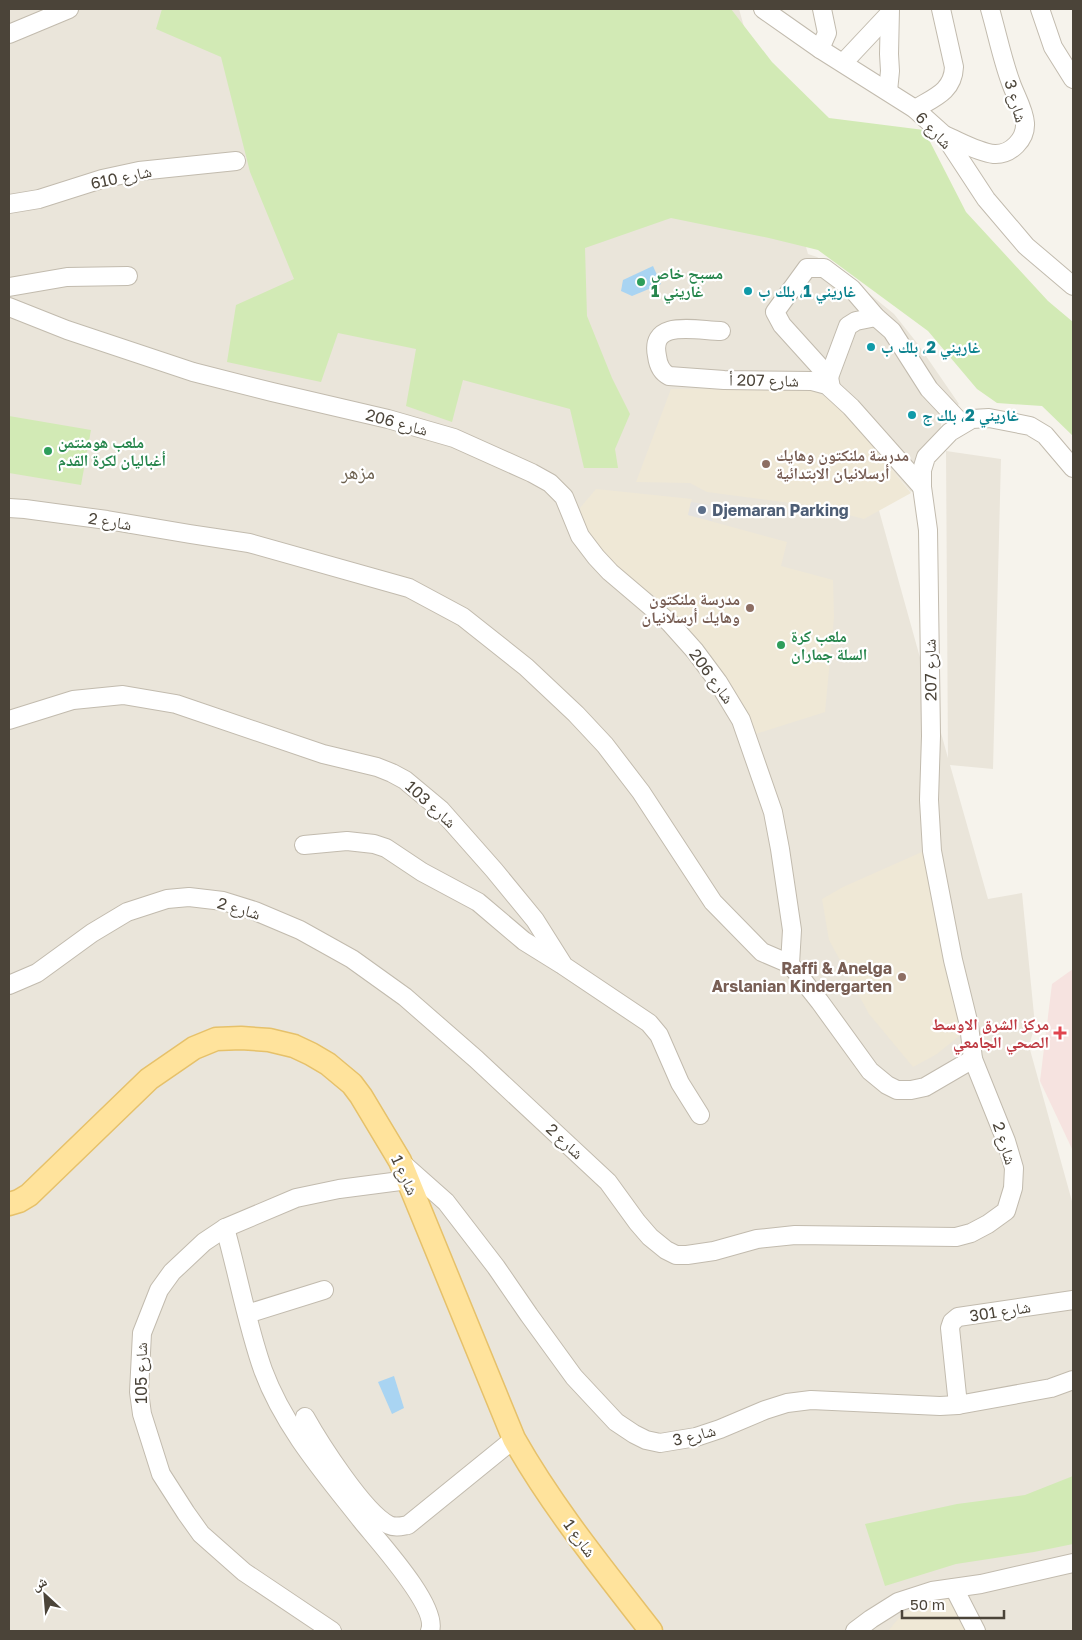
<svg xmlns="http://www.w3.org/2000/svg" width="1082" height="1640" font-family="'Golos Text','Noto Naskh Arabic',sans-serif">
	<style>
		.residential { fill: #eae5da }
		.education { fill: #efe8d6 }
		.medical { fill: #f6e3e0 }
		.green { fill: #d2eab5 }
		.parking { fill: #e5e3e0 }
		.water { fill: #a9d4f2 }
		.lines { fill: none; stroke-linecap: round; stroke-linejoin: round }
		.minor-casing { stroke: #c2bbae; stroke-width: 20 }
		.major-casing { stroke: #e6c16a; stroke-width: 25 }
		.minor { stroke: #fff; stroke-width: 18 }
		.major { stroke: #ffe39c; stroke-width: 22 }
		.leisure-dot { fill: #2e9e5b; stroke: #fff; stroke-width: 2 }
		.culture-dot { fill: #0f9aa8; stroke: #fff; stroke-width: 2 }
		.education-dot { fill: #8d6e63; stroke: #fff; stroke-width: 2 }
		.service-dot { fill: #5c6f8a; stroke: #fff; stroke-width: 2 }
		.health-dot { fill: #e0444e; stroke: #fff; stroke-width: 2 }
		.labels { text-anchor: middle; dominant-baseline: central; stroke-width: 4.5; stroke-linejoin: round; paint-order: stroke }
		.street-label { font-size: 16px; fill: #4b4439; stroke: #fff }
		.leisure-label { font-size: 16px; font-weight: bold; fill: #27864d; stroke: #fff; text-anchor: start }
		.culture-label { font-size: 16px; font-weight: bold; fill: #0d838f; stroke: #fff; text-anchor: start }
		.education-label { font-size: 16px; font-weight: bold; fill: #785e54; stroke: #fff; text-anchor: end }
		.service-label { font-size: 16px; font-weight: bold; fill: #4e5e75; stroke: #fff; text-anchor: start }
		.health-label { font-size: 16px; font-weight: bold; fill: #be3a42; stroke: #fff; text-anchor: end }
		.quarter-label { font-size: 19px; fill: #6e6250; stroke: #fff }
	</style>
	<rect width="100%" height="100%" fill="#f6f3ec"/>
	<path class="residential" d="M9,9H739L808,254L817,257L856,283L894,314L917,343L959,404L942,417L939,440L907,469L916,487L911,492L856,428L948,758L946,451L1001,459L993,769L950,765L988,899L1022,893L1035,1025L1029,1046L1073,1205V1631H9Z"/>
	<g class="education">
		<path d="M808,388L839,404L911,493L864,519L814,506L707,492L690,483L636,482L671,389Z"/>
		<path d="M596,489L692,499L688,515L787,542L781,566L833,580L834,617L825,712L746,737L734,702L710,654L651,593L636,589L586,540L580,508Z"/>
		<path d="M924,851L968,1029L937,1054L913,1067L869,1014L829,940L822,899L843,887Z"/>
		<path d="M949,1595L973,1631H888L903,1613Z"/>
	</g>
	<path class="medical" d="M1073,969V1151L1040,1081L1052,984Z"/>
	<g class="green">
		<path d="M162,9H731L772,62L829,118L924,130L966,212L1048,301L1073,322V436L1042,406L997,403L977,389L928,331L818,250L769,238L671,218L585,248L587,316L612,378L630,414L615,449L618,468H584L570,409L463,380L452,422L406,406L416,349L338,333L321,382L227,362L236,305L294,279L250,172L221,57L156,29Z"/>
		<path d="M9,416L91,430L81,485L9,473Z"/>
		<path d="M1073,1476V1544L1034,1552L956,1564L885,1586L865,1524L957,1504L1025,1495Z"/>
	</g>
	<path class="parking" d="M691,502L716,506L712,521L688,515Z"/>
	<g class="water">
		<path d="M653,266L661,284L632,296L621,291L623,280Z"/>
		<path d="M394,1376L404,1408L392,1414L378,1382Z"/>
	</g>
	<g class="lines">
		<defs>
			<g id="minor">
				<path d="M763,9L820,49L915,109L944,135L986,199L1026,246L1073,286"/>
				<path d="M1040,9L1053,47L1073,79"/>
				<path d="M9,34L69,9"/>
				<path d="M820,49L827,33L822,9"/>
				<path d="M843,63L889,14"/>
				<path d="M888,91L890,71L889,54L890,9"/>
				<path d="M915,109C933,98 953,92 954,67L941,9"/>
				<path d="M944,135C959,141 977,152 994,154C1011,155 1026,139 1025,123C1024,109 1015,95 1011,83C1002,59 997,33 990,9"/>
				<path d="M9,204L39,199L102,179L139,171L236,161"/>
				<path d="M9,287L67,277L128,276"/>
				<path d="M9,307L67,330L193,372L272,392L388,419L454,438L532,473L550,483L564,497L580,536L596,557L610,572L670,623L695,651L718,682L741,720L773,812L780,849L792,930L790,964L820,1002L870,1071L887,1085L897,1090H911L925,1087L973,1059"/>
				<path d="M721,331C698,331 649,318 657,356C658,364 661,372 669,376L724,380L812,381L827,385L851,407L922,487"/>
				<path d="M829,377L848,326L856,321L876,317"/>
				<path d="M831,388L829,377L782,325L775,312L807,268H824L852,289L876,317L892,331L929,389L962,424"/>
				<path d="M9,508L25,509L107,520L190,534L249,543L409,588L463,617L526,667L576,714L605,745L641,792L713,902L762,952L790,964"/>
				<path d="M9,720L73,700L123,695L176,704L323,754L377,767L392,773L405,780L441,810L494,870L535,920L564,966L649,1023L659,1035L680,1083L700,1115"/>
				<path d="M304,845L347,841L374,844L386,848L422,872L478,902L524,941L561,964"/>
				<path d="M9,985L37,973L92,933L127,912L167,899L189,897L223,901L255,911L300,930L352,959L405,997L476,1059L608,1182L637,1222L650,1237L666,1250L676,1255H687L714,1251L757,1239L795,1235L956,1237L971,1233L988,1224L1006,1211L1013,1188L1014,1168L1006,1141L973,1059L969,1025L953,960L932,851L929,800L931,736L928,530L922,487V470L926,457L950,432L972,419L989,418L1030,426L1045,435L1073,468"/>
				<path d="M402,1163L446,1202L496,1267L529,1315L574,1377L616,1422L634,1434L646,1440L660,1443L696,1437L720,1429L765,1410L787,1403L811,1400L940,1406L958,1405L1051,1388L1073,1380"/>
				<path d="M225,1228C238,1274 247,1325 263,1370C284,1427 325,1474 362,1521C378,1541 439,1607 430,1631"/>
				<path d="M247,1314L324,1290"/>
				<path d="M958,1405L950,1328L952,1322L958,1317L1073,1300"/>
				<path d="M305,1417C319,1442 364,1513 389,1525C395,1528 402,1526 408,1525L514,1439"/>
				<path d="M954,1588L976,1631"/>
				<path d="M332,1631L244,1572L201,1534L186,1513L161,1474L142,1414L139,1392L142,1333L159,1290L172,1272L204,1242L225,1228L296,1198L339,1189L408,1180"/>
				<path d="M855,1631L871,1619L898,1602L932,1591L981,1584L1073,1563"/>
			</g>
			<path id="major" d="M9,1204L19,1201L29,1195L149,1079L194,1048L216,1039L241,1038L269,1040L294,1046L311,1054L328,1064L352,1084L361,1096L400,1161L514,1439C553,1508 603,1569 651,1631"/>
		</defs>
		<use href="#minor" class="minor-casing"/>
		<use href="#major" class="major-casing"/>
		<use href="#minor" class="minor"/>
		<use href="#major" class="major"/>
	</g>
	<g class="leisure-dot">
		<circle cx="641" cy="282" r="5"/>
		<circle cx="48" cy="451" r="5"/>
		<circle cx="781" cy="645" r="5"/>
	</g>
	<g class="culture-dot">
		<circle cx="748" cy="291" r="5"/>
		<circle cx="871" cy="347" r="5"/>
		<circle cx="912" cy="415" r="5"/>
	</g>
	<g class="education-dot">
		<circle cx="766" cy="464" r="5"/>
		<circle cx="750" cy="608" r="5"/>
		<circle cx="902" cy="977" r="5"/>
	</g>
	<circle class="service-dot" cx="702" cy="510" r="5"/>
	<path class="health-dot" d="M1057.5 1025.5h5v5h5v5h-5v5h-5v-5h-5v-5h5z"/>
	<g class="labels">
		<g class="street-label">
			<text transform="translate(1016 101) rotate(74)">شارع 3</text>
			<text transform="translate(934 130) rotate(46)">شارع 6</text>
			<text transform="translate(121 177) rotate(-12)">شارع 610</text>
			<text transform="translate(764 380) rotate(1)">شارع 207 أ</text>
			<text transform="translate(397 422) rotate(15)">شارع 206</text>
			<text transform="translate(110 521) rotate(9)">شارع 2</text>
			<text transform="translate(930 670) rotate(-91)">شارع 207</text>
			<text transform="translate(712 676) rotate(54)">شارع 206</text>
			<text transform="translate(431 804) rotate(42)">شارع 103</text>
			<text transform="translate(239 908) rotate(16)">شارع 2</text>
			<text transform="translate(565 1141) rotate(43)">شارع 2</text>
			<text transform="translate(1005 1143) rotate(72)">شارع 2</text>
			<text transform="translate(405 1175) rotate(65)">شارع 1</text>
			<text transform="translate(1000 1311) rotate(-9)">شارع 301</text>
			<text transform="translate(141 1373) rotate(-90)">شارع 105</text>
			<text transform="translate(694 1435) rotate(-14)">شارع 3</text>
			<text transform="translate(580 1538) rotate(54)">شارع 1</text>
		</g>
		<g class="leisure-label">
			<text x="651" y="273">مسبح خاص<tspan x="651" dy="18">غاريني 1</tspan></text>
			<text x="58" y="442">ملعب هومنتمن<tspan x="58" dy="18">أغباليان لكرة القدم</tspan></text>
			<text x="791" y="636">ملعب كرة<tspan x="791" dy="18">السلة جماران</tspan></text>
		</g>
		<g class="culture-label">
			<text x="758" y="291">غاريني 1، بلك ب</text>
			<text x="881" y="347">غاريني 2، بلك ب</text>
			<text x="922" y="415">غاريني 2، بلك ج</text>
		</g>
		<g class="education-label">
			<text x="776" y="455" text-anchor="start">مدرسة ملنكتون وهايك<tspan x="776" dy="18">أرسلانيان الابتدائية</tspan></text>
			<text x="740" y="599">مدرسة ملنكتون<tspan x="740" dy="18">وهايك أرسلانيان</tspan></text>
			<text x="892" y="968">Raffi &amp; Anelga<tspan x="892" dy="18">Arslanian Kindergarten</tspan></text>
		</g>
		<g class="service-label">
			<text x="712" y="510">Djemaran Parking</text>
		</g>
		<g class="health-label">
			<text x="1049" y="1024">مركز الشرق الاوسط<tspan x="1049" dy="18">الصحي الجامعي</tspan></text>
		</g>
		<g class="quarter-label">
			<text x="358" y="471">مزهر</text>
		</g>
	</g>
	<rect width="1082" height="1640" fill="none" stroke="#4b4439" stroke-width="20"/>
	<g transform="translate(45 1595) rotate(334)" stroke="#ffffff" stroke-width="4" paint-order="stroke">
	<path d="M0-4L9 19L0 12L-9 19Z" fill="#4b4439"/>
	<text y="-8" font-size="14" font-weight="bold" text-anchor="middle" fill="#4b4439">ش</text>
	</g>
	<path d="M902 1610v8h102v-8" fill="none" stroke="#4b4439" stroke-width="2.5"/>
	<text x="910" y="1610" font-size="15" fill="#4b4439" stroke="#ffffff" stroke-width="4" paint-order="stroke">50 m</text>
</svg>
